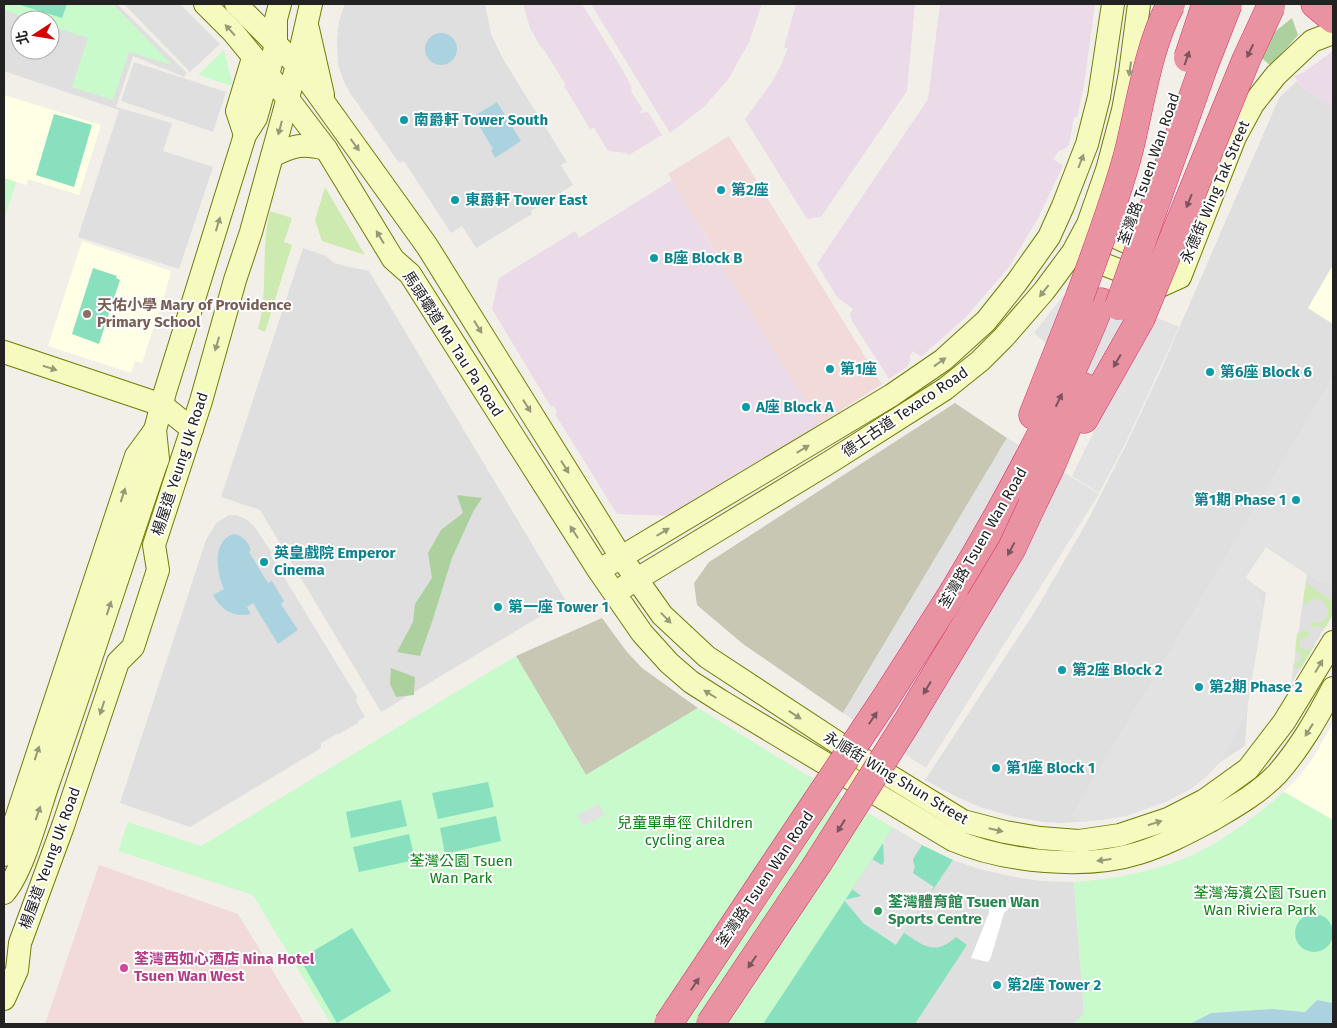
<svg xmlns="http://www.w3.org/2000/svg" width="1337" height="1028" font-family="'Fira Sans','Noto Sans TC',sans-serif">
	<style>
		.residential { fill: #e0dfdf; fill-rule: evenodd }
		.commercial { fill: #f2dad9 }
		.industrial { fill: #ebdbe8 }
		.education { fill: #ffffe5 }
		.construction { fill: #c7c7b4 }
		.grass { fill: #cdebb0 }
		.forest { fill: #add19e }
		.park { fill: #c8facc }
		.pitch { fill: #88e0be }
		.parking { fill: #e2e2e2 }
		.water { fill: #aad3df }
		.pier { fill: #fff }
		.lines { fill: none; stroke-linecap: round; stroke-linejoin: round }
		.secondary-casing { stroke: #707d05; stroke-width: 24 }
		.highway-casing { stroke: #dc2a67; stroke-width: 29 }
		.secondary { stroke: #f7fabf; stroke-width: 22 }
		.highway { stroke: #e892a2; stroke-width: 28 }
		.highway-bridge-casing { stroke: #dc2a67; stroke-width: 29; stroke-linecap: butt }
		.highway-bridge { stroke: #e892a2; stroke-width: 28 }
		.oneway { fill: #979978 }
		.oneway2 { fill: #7b545c }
		.culture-dot { fill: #0f9aa8; stroke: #fff; stroke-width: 2 }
		.education-dot { fill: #8d6e63; stroke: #fff; stroke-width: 2 }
		.leisure-dot { fill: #2e9e5b; stroke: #fff; stroke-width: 2 }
		.hotel-dot { fill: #d1479c; stroke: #fff; stroke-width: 2 }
		.labels { text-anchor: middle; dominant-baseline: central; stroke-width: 4; stroke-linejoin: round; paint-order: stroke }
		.culture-label { font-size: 15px; font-weight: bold; fill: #0d838f; stroke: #fff; text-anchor: start }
		.street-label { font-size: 15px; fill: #222; stroke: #fff }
		.education-label { font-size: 15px; font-weight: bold; fill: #785e54; stroke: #fff; text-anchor: start }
		.park-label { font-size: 15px; fill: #0c8416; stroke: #fff }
		.leisure-label { font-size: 15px; font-weight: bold; fill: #27864d; stroke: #fff; text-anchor: start }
		.hotel-label { font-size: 15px; font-weight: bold; fill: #b23c85; stroke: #fff; text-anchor: start }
	</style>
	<rect width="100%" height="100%" fill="#f2efe9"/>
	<g class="residential">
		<path d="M4,4H117L187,73L184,77L133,56L116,107L172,123L163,151L213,167L179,269L78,237L119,110L4,71ZM20,20H50V50H20Z"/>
		<path d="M124,4H180L220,44L190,72Z"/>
		<path d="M345,4H485L491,34L503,59L567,162L561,165L573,185L531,211L532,214L476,248L462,226L451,233L404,161L399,163L353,97H352L344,82L338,65L337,39L339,21Z"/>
		<path d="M134,62L226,92L213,132L121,101Z"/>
		<path d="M1297,81L1304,89L1333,106V265L1308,308L1333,324V614L1291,684L1307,574L1266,547L1245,578L1266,593L1248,702L1245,746L1219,763L1208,775L1192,788L1165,802L1126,816L1101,820L1062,823L1043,822L1011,816L980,807L955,796L925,780L1034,613L1088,520L1126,445L1161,370L1279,98Z"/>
		<path d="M303,248L326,256L334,263L345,266L369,271L566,601L381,712L260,510L221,497Z"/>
		<path d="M229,515H236L246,519L254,526L272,553L270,554L321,638L358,698L356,699L357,703L365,717L358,721V723L339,734H337L321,743V748L190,827L120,803L206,540L216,523Z"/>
		<path d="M953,860L979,869L1014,877L1041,881L1074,882L1084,1014L1073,1024H915L967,945L950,942L942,947L932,948L924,947L903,933Z"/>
	</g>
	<g class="commercial">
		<path d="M729,136L882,384L820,424L723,269L725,268L668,174Z"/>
		<path d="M99,865L238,914L305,1024H45Z"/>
	</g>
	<g class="industrial">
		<path d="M523,4H582L624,72L632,88L631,91L643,110L640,111L641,113L648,112L662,135L629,155L627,153L608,151L594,128L590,129L564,86L566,85L542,47L541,48L530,28Z"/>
		<path d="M591,4H762L749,42L729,78L704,107L670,133Z"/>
		<path d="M796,4H915L907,91L821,217L807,219L745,119L772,82L781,65L788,48H784Z"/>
		<path d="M940,4H1095L1084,85L1077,117H1074L1069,145L1064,149L1059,151L1053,159L1063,166L1037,220L1009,267L967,316L921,357L913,351L910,356V361L907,367L889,379L852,321L850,314L853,309L837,297L817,264L928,99Z"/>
		<path d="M1333,51V106L1304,89L1294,76L1304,72Z"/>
		<path d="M672,180L725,269L724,270L820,424L672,516L617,514L555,414L557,412L554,406L551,407L492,309L499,278L575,231L579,238Z"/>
	</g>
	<g class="education">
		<path d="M4,95L101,125L79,195L28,179L26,185L4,178Z"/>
		<path d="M82,241L171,271L165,294L142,363L135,361L131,373L48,346Z"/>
		<path d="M1333,265V324L1308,308Z"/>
		<path d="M1333,723V820L1284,792L1301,774L1313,758Z"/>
	</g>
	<g class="construction">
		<path d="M955,403L1007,438L843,713L743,644L697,605L694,583L709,562Z"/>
		<path d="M602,618L627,652L642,668L698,708L586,775L516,656Z"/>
	</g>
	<g class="grass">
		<path d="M325,187L365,255L322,241L315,220Z"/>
		<path d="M270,211L292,218L284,242L292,245L265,332L258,329C269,289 260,251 270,211Z"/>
		<path d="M1306,583L1333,602V614L1325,628L1319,626L1312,628L1311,626L1312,622C1328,626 1334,608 1320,599L1311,600L1306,605L1303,602Z"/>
		<path d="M1307,630L1309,633L1308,637L1301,638L1299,646L1306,651L1311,648L1313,644L1314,646L1301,668L1293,667V665L1299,662L1301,657L1300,653L1295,651L1297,634Z"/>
	</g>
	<g class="forest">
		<path d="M1292,18L1298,35L1271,66L1258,55L1272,34Z"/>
		<path d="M457,495L482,498L473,512L452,558L432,622L420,656L397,652L413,622L415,604L432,578L428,553L441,530L463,513Z"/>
		<path d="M391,668L415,677L414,695L396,697L390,684Z"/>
	</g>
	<g class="park">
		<path d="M4,4H113L172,65L129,52L113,100L72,87L88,38L50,26V20H33L4,10Z"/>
		<path d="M224,50L233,86L198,75Z"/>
		<path d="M4,178L16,182L5,217L4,216Z"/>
		<path d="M516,656L586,775L698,708L893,828L763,1024H331L253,895L118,851L128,822L201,846Z"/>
		<path d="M1284,792L1333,820V1003L1317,1000L1305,1012L1272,1009L1211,1013L1190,1024H1073L1084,1014L1074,882C1124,878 1176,868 1220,840C1243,826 1263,809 1284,792Z"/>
	</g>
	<g class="pitch">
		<path d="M17,4H67L62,18Z"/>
		<path d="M54,114L92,125L74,187L36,175Z"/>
		<path d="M93,268L117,276L116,278L120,280L99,344L72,334Z"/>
		<path d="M488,782L494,807L438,819L432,793Z"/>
		<path d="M401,800L407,826L351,838L346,812Z"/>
		<path d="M496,816L501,841L445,854L440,828Z"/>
		<path d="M893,828L922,845L953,860L904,933C924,946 935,956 956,937L967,945L915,1024H763Z"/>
		<path d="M409,834L415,860L359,872L353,847Z"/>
		<circle cx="1314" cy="933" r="19"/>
		<path d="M352,928L391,991L337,1023L300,959Z"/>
	</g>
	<g class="parking">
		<path d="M1070,287H1084L1179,327L1125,444L1099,493L1072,476L1111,397L1034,333Z"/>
		<path d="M1333,376V585L1318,581L1266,547L1245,578L1251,582L1259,591L1263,603V613L1246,713L1225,755L1208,775L1192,788L1165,802L1126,816L1082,822L1071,816Z"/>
		<path d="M1007,438L1099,494L926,768L843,713Z"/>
		<path d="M599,804L605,815L583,826L577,815Z"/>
		<path d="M893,828L922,845L913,859L914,865L915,866L913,873L934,887L896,945L863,923L844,900L861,896L852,889L872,859L882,865L884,862L883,842Z"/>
	</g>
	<g class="water">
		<circle cx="441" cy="49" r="16"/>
		<path d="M497,102L521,141L495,158L491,150L493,149L478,124L475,125L471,118Z"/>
		<path d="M235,534C243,536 249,543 251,550L249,552L268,583L272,581L284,601L281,604L298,630L278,644L253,603L247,607L251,614C234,618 221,610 213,595L224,589C216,573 212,538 235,534Z"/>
		<path d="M1317,1000L1333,1003V1024H1190L1211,1013L1272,1009L1305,1012Z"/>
	</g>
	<path class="pier" d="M985,898L1013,904L1004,913L991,957L988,962L971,958L989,913L988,904Z"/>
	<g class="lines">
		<defs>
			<g id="secondary">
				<path d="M205,4L233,32L288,99L326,149L393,259L410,274L599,571L642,633L669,663L691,682L721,701L953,840C1005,862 1085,870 1139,853C1165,845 1189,832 1212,820C1234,807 1259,793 1277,774C1300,748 1317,718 1333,688"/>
				<path d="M236,4L297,65L427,246L621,557L662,615L707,657L867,762L963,821L1005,832L1040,838L1079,841L1120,835L1168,819L1205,800L1248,769L1284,722L1333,642"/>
				<path d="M308,29L323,95"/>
				<path d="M245,135L237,111L253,58"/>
				<path d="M272,156C294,145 303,143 326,149"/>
				<path d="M1089,225L1155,255"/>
				<path d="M1077,254L1160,286L1180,277L1235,137L1253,104L1276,75L1312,41L1333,33"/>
				<path d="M4,352L162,405L192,429"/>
				<path d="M608,565L892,395L943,360L986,321L1017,282L1049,237L1063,206L1087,144L1099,97L1113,4"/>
				<path d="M624,587L830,462L945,389L980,361L1004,337L1044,291L1073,252L1088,224L1107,170L1123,110L1130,73L1139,4"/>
				<path d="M4,855L136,456L155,430"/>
				<path d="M4,893C23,872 38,813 48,784C85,679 119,573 155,467L158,459L155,430L165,392L245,135L256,118L268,75L276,44V19L280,4"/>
				<path d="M4,999L17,970L20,943L63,826L118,662L133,647L158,570L154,545L201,401L235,280L251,232L297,65L311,4"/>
			</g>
			<g id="highway">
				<path d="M1315,4L1333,19"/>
				<path d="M1033,415L1080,296"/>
				<path d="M1084,419L1141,318"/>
				<path d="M1032,505L1050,468L1084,387"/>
				<path d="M954,591C1010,498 1061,403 1101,302"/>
			</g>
		</defs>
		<use href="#secondary" class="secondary-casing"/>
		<use href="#highway" class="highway-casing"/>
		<use href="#secondary" class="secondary"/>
		<use href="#highway" class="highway"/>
		<defs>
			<g id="highway-bridge">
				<path d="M1188,58L1206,4"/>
				<path d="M1080,296C1097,249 1115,202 1128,154C1140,107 1148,46 1171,4"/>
				<path d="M1119,306L1203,68L1228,4"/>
				<path d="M1141,318L1246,60L1271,6"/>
				<path d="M668,1024L885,699L954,591"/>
				<path d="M710,1024L818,863L909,719L1012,548L1032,505"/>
			</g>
		</defs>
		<use href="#highway-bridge" class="highway-bridge-casing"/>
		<use href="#highway-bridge" class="highway-bridge"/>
	</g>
	<defs><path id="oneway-solid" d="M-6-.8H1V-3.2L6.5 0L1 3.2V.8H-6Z" transform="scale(1.25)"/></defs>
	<g class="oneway">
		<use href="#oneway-solid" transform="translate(230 30) rotate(-132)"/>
		<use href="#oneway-solid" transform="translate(1130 69) rotate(98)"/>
		<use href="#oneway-solid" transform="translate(280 128) rotate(105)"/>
		<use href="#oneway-solid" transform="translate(355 145) rotate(54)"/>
		<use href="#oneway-solid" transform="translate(1081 161) rotate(-69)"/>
		<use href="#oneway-solid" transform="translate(218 224) rotate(-73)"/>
		<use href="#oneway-solid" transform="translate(380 237) rotate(-121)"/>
		<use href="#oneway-solid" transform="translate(1044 291) rotate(128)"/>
		<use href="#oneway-solid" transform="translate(478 327) rotate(58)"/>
		<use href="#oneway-solid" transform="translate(217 344) rotate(106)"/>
		<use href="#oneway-solid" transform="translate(940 362) rotate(-36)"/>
		<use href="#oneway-solid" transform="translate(50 368) rotate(18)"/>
		<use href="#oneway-solid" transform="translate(527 406) rotate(58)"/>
		<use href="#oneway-solid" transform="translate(803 449) rotate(-31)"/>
		<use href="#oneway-solid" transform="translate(565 467) rotate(58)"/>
		<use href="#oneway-solid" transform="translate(123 495) rotate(-72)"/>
		<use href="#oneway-solid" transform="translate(574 532) rotate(-123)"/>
		<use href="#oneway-solid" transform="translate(663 532) rotate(-31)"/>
		<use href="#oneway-solid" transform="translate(109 608) rotate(-72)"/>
		<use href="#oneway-solid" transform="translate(666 618) rotate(46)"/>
		<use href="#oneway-solid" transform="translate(1319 666) rotate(-59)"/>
		<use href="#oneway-solid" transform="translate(710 694) rotate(-148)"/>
		<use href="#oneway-solid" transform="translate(102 708) rotate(108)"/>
		<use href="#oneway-solid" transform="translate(795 715) rotate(33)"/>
		<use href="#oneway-solid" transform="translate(1309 730) rotate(122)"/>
		<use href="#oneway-solid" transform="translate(37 753) rotate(-72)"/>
		<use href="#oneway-solid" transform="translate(38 813) rotate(-71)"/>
		<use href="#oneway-solid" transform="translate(1155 823) rotate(-18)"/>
		<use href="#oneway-solid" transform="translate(996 830) rotate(13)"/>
		<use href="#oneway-solid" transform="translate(1104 860) rotate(173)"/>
	</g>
	<g class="oneway2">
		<use href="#oneway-solid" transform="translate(1250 51) rotate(115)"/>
		<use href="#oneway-solid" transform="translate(1187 58) rotate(-71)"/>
		<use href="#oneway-solid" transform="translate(1189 201) rotate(112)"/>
		<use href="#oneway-solid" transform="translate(1117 361) rotate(120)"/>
		<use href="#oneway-solid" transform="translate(1059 400) rotate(-64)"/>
		<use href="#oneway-solid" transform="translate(1011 549) rotate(118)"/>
		<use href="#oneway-solid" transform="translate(927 688) rotate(121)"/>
		<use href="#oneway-solid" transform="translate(873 718) rotate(-56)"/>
		<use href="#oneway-solid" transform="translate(841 826) rotate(122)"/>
		<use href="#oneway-solid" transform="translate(752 962) rotate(124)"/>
		<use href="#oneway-solid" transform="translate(695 984) rotate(-56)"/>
	</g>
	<g class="culture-dot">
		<circle cx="404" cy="120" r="5"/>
		<circle cx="721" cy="190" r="5"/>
		<circle cx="455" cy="200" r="5"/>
		<circle cx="654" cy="258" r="5"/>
		<circle cx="830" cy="369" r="5"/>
		<circle cx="1210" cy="372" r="5"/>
		<circle cx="746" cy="407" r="5"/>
		<circle cx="1296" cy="500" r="5"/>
		<circle cx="264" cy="562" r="5"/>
		<circle cx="498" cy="607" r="5"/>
		<circle cx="1062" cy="670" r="5"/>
		<circle cx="1199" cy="687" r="5"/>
		<circle cx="996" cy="768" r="5"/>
		<circle cx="997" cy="985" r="5"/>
	</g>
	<circle class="education-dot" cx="87" cy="314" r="5"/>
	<circle class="leisure-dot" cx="878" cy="911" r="5"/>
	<circle class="hotel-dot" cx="124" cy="968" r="5"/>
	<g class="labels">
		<g class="culture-label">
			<text x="414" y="120">南爵軒 Tower South</text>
			<text x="731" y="190">第2座</text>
			<text x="465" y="200">東爵軒 Tower East</text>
			<text x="664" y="258">B座 Block B</text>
			<text x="840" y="369">第1座</text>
			<text x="1220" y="372">第6座 Block 6</text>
			<text x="756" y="407">A座 Block A</text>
			<text x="1286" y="500" text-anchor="end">第1期 Phase 1</text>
			<text x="274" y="553">英皇戲院 Emperor<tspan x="274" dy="17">Cinema</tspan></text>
			<text x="508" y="607">第一座 Tower 1</text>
			<text x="1072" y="670">第2座 Block 2</text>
			<text x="1209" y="687">第2期 Phase 2</text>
			<text x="1006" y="768">第1座 Block 1</text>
			<text x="1007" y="985">第2座 Tower 2</text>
		</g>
		<g class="street-label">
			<text transform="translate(1149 169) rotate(-71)">荃灣路 Tsuen Wan Road</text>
			<text transform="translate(1215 192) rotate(-67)">永德街 Wing Tak Street</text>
			<text transform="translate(453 344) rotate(57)">馬頭壩道 Ma Tau Pa Road</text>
			<text transform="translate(905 412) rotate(-34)">德士古道 Texaco Road</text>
			<text transform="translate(180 464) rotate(-72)">楊屋道 Yeung Uk Road</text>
			<text transform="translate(983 538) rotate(-60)">荃灣路 Tsuen Wan Road</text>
			<text transform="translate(896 778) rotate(31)">永順街 Wing Shun Street</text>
			<text transform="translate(50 858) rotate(-70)">楊屋道 Yeung Uk Road</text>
			<text transform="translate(765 879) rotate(-56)">荃灣路 Tsuen Wan Road</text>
		</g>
		<g class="education-label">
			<text x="97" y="305">天佑小學 Mary of Providence<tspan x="97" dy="17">Primary School</tspan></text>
		</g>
		<g class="park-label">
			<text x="685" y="823">兒童單車徑 Children<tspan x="685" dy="17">cycling area</tspan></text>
			<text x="461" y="861">荃灣公園 Tsuen<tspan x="461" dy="17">Wan Park</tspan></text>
			<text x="1260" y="893">荃灣海濱公園 Tsuen<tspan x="1260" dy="17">Wan Riviera Park</tspan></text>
		</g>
		<g class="leisure-label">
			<text x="888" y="902">荃灣體育館 Tsuen Wan<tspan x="888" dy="17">Sports Centre</tspan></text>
		</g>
		<g class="hotel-label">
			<text x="134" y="959">荃灣西如心酒店 Nina Hotel<tspan x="134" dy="17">Tsuen Wan West</tspan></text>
		</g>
	</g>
	<rect width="1337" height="1028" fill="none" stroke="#222222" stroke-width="10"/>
	<g transform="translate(35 35) rotate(258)"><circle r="24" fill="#ffffff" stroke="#a7a7a7"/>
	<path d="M0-4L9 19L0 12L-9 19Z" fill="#d40000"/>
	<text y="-8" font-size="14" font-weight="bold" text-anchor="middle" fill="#222222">北</text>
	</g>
</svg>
